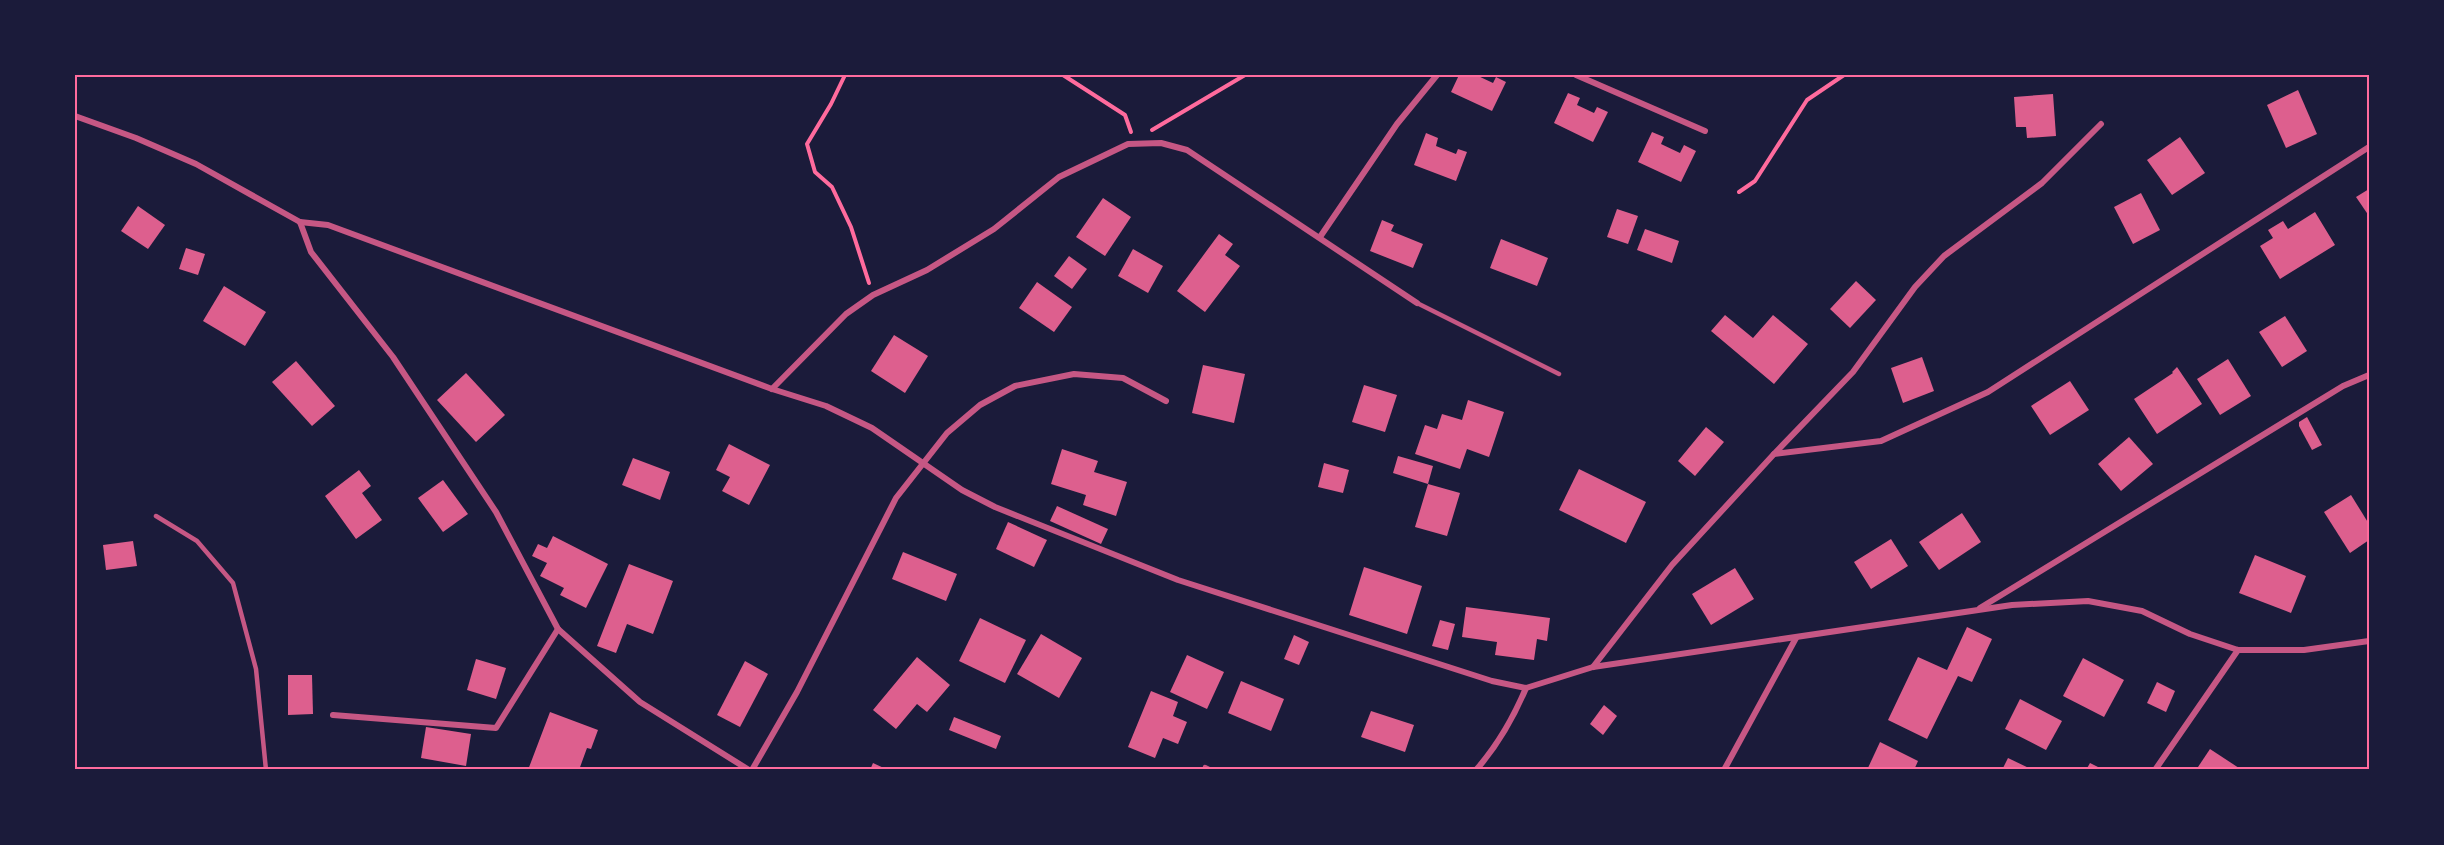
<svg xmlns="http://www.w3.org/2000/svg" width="2444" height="845" font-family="Mulish,sans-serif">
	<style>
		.building { fill: #dd5f8e }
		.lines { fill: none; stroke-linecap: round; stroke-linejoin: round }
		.path { stroke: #ff6b9d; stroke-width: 4 }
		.service { stroke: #c65784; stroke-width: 4.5 }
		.minor { stroke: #c65784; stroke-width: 6 }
		.neatline { fill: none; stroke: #ff6b9d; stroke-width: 2 }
	</style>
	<rect width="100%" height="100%" fill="#1b1b3a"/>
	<g class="building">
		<path d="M1459,75H1476L1493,83L1496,77L1506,82L1492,111L1451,92Z"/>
		<path d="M2298,90L2317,134L2286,148L2267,105Z"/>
		<path d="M1568,93L1580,98L1577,105L1594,113L1597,107L1608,112L1593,142L1554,123Z"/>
		<path d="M2053,94L2056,136L2027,138L2026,127H2016L2014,97Z"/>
		<path d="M1652,132L1664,137L1661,144L1680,153L1684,145L1696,151L1681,182L1638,162Z"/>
		<path d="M1426,133L1438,138L1436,146L1456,154L1458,149L1467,152L1456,181L1414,165Z"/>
		<path d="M2180,137L2205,173L2172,195L2147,160Z"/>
		<path d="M2369,189V216L2356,197Z"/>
		<path d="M2141,193L2160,230L2133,244L2114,207Z"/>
		<path d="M1103,198L1131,217L1105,256L1076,237Z"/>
		<path d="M138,206L165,225L148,249L121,231Z"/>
		<path d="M1617,209L1638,216L1628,244L1607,237Z"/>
		<path d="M2315,212L2335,245L2280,279L2260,246L2273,238L2268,230L2283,221L2288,229Z"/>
		<path d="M1382,220L1394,225L1391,231L1423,244L1413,268L1370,251Z"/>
		<path d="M1645,229L1679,241L1672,263L1637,250Z"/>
		<path d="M1219,234L1233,244L1225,255L1240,266L1205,312L1177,291Z"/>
		<path d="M1501,239L1548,258L1537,286L1490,268Z"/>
		<path d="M186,248L205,254L198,275L179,269Z"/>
		<path d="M1133,249L1163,266L1148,293L1118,276Z"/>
		<path d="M1069,256L1087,269L1072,289L1054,276Z"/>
		<path d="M1856,281L1876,300L1850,328L1830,309Z"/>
		<path d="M1037,282L1072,307L1054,332L1019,308Z"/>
		<path d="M224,286L266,312L245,346L203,321Z"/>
		<path d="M1725,315L1753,338L1773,315L1808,344L1774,384L1711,331Z"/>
		<path d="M2285,316L2307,351L2282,367L2259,332Z"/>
		<path d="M894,335L928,356L905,393L871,371Z"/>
		<path d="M1922,357L1934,391L1903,403L1891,368Z"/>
		<path d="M2228,359L2251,396L2220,415L2197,379Z"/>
		<path d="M296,361L335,406L312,426L272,382Z"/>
		<path d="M1203,365L1245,374L1234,423L1192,413Z"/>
		<path d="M2177,367L2202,404L2157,434L2134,399L2173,373L2172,372Z"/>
		<path d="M466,373L505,415L476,442L437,400Z"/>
		<path d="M2070,381L2089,410L2050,435L2031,406Z"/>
		<path d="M1364,385L1397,395L1385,432L1352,422Z"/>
		<path d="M1468,400L1504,412L1489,457L1467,449L1460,469L1415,454L1425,425L1437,429L1442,414L1462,420Z"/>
		<path d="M2307,417L2322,445L2312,450L2299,426V422Z"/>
		<path d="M1706,427L1724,442L1695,476L1678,461Z"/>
		<path d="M2129,437L2153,464L2121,491L2098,464Z"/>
		<path d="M729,444L770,465L749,505L722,491L730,477L716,470Z"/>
		<path d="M1062,449L1098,461L1094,472L1127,482L1116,516L1083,505L1086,495L1051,484Z"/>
		<path d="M1398,456L1433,466L1428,484L1460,493L1447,536L1415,527L1428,484L1393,473Z"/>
		<path d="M633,458L670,472L660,500L622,485Z"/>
		<path d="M1324,463L1349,470L1343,493L1318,487Z"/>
		<path d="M1579,469L1646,502L1626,543L1559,510Z"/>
		<path d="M359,470L371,486L362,493L382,520L356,539L325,496Z"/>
		<path d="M443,480L468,514L443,532L418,498Z"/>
		<path d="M2351,495L2369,524V540L2350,553L2324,512Z"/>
		<path d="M1057,506L1108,529L1101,544L1050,521Z"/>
		<path d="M1962,513L1981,542L1939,570L1919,542Z"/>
		<path d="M1008,522L1047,540L1034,567L996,549Z"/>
		<path d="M553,536L608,564L586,608L560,595L564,588L540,576L547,563L532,556L538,544L547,548Z"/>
		<path d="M1891,539L1908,566L1871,589L1854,562Z"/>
		<path d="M133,541L137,566L106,570L103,545Z"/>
		<path d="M903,552L957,574L946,601L892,579Z"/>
		<path d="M2255,555L2306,576L2291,613L2239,593Z"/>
		<path d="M629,564L673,581L653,634L627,624L616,653L597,646Z"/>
		<path d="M1364,567L1422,586L1407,634L1349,615Z"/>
		<path d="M1735,568L1754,599L1711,625L1692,594Z"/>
		<path d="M1466,607L1550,618L1547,641L1537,639L1534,660L1495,655L1497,642L1462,637Z"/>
		<path d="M980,618L1026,640L1005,683L959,661Z"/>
		<path d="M1440,620L1455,624L1448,650L1432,646Z"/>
		<path d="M1967,627L1992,639L1972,682L1958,676L1927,739L1888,720L1918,657L1947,670Z"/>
		<path d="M1041,634L1082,658L1059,698L1017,674Z"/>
		<path d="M1294,635L1309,642L1299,665L1284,659Z"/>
		<path d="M1187,655L1224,672L1207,709L1170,692Z"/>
		<path d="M917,657L950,685L927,712L917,704L896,729L873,710Z"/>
		<path d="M2083,658L2124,680L2104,717L2063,696Z"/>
		<path d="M476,659L506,668L496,699L467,690Z"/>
		<path d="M745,661L768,674L740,727L717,715Z"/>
		<path d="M288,675H312L313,714L288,715Z"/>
		<path d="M1241,681L1284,699L1271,731L1228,713Z"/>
		<path d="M2157,682L2175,691L2166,712L2147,703Z"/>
		<path d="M1151,691L1178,702L1173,716L1187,722L1178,744L1163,738L1155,758L1128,747Z"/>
		<path d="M2020,699L2062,721L2046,750L2005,729Z"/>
		<path d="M1604,705L1617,716L1603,735L1590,724Z"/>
		<path d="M1371,711L1414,725L1405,752L1361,737Z"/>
		<path d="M550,712L598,730L591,749L587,748L579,770H528Z"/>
		<path d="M954,717L1001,736L996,749L949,730Z"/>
		<path d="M426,727L471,734L466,766L421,758Z"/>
		<path d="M1880,742L1918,761L1914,770H1867Z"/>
		<path d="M2210,749L2242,770H2196Z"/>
		<path d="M2008,758L2033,770H2002Z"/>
		<path d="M873,763L888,770H870Z"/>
		<path d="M2090,763L2104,770H2086Z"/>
	</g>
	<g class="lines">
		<g class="path">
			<path d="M845,75L831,104L807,144L815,172L832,187L851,227L869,283"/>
			<path d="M1063,75L1125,115L1131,132"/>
			<path d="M1152,130L1245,75"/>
			<path d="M1739,192L1755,181L1807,100L1844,75"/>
		</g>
		<g class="service">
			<path d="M1417,303L1559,374"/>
			<path d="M156,516L197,541L233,583L256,669L266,770"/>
			<path d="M1205,767L1211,770"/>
		</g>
		<g class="minor">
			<path d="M1576,75L1705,131"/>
			<path d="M75,116L136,138L196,164L300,222L311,252L393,357L496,512L558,629L640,702L749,770"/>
			<path d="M300,222L328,225L772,389L826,406L872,428L962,490L995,507L1178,580L1492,681L1526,688L1593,667L2012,605L2088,601L2142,611L2190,634L2238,650H2304L2369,641"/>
			<path d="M1320,237L1397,124L1437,75"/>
			<path d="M772,389L846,314L873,295L927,270L994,229L1059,177L1128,144L1161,143L1187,150L1417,303"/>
			<path d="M1774,454L1853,372L1915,287L1944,256L2042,183L2101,124"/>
			<path d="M1980,608L2343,386L2369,375"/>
			<path d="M1593,667L1672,565L1774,454L1881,441L1988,392L2369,147"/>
			<path d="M333,715L496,728L558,629"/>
			<path d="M752,770L797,692L896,498L947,433L980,405L1015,386L1074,374L1123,378L1166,401"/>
			<path d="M1476,770C1498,745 1513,719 1526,688"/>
			<path d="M1724,770L1796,638"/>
			<path d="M2155,770L2238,650"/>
		</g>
	</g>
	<rect width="2444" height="845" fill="none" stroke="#1b1b3a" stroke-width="153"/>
	<rect x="76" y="76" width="2292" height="692" class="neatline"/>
</svg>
